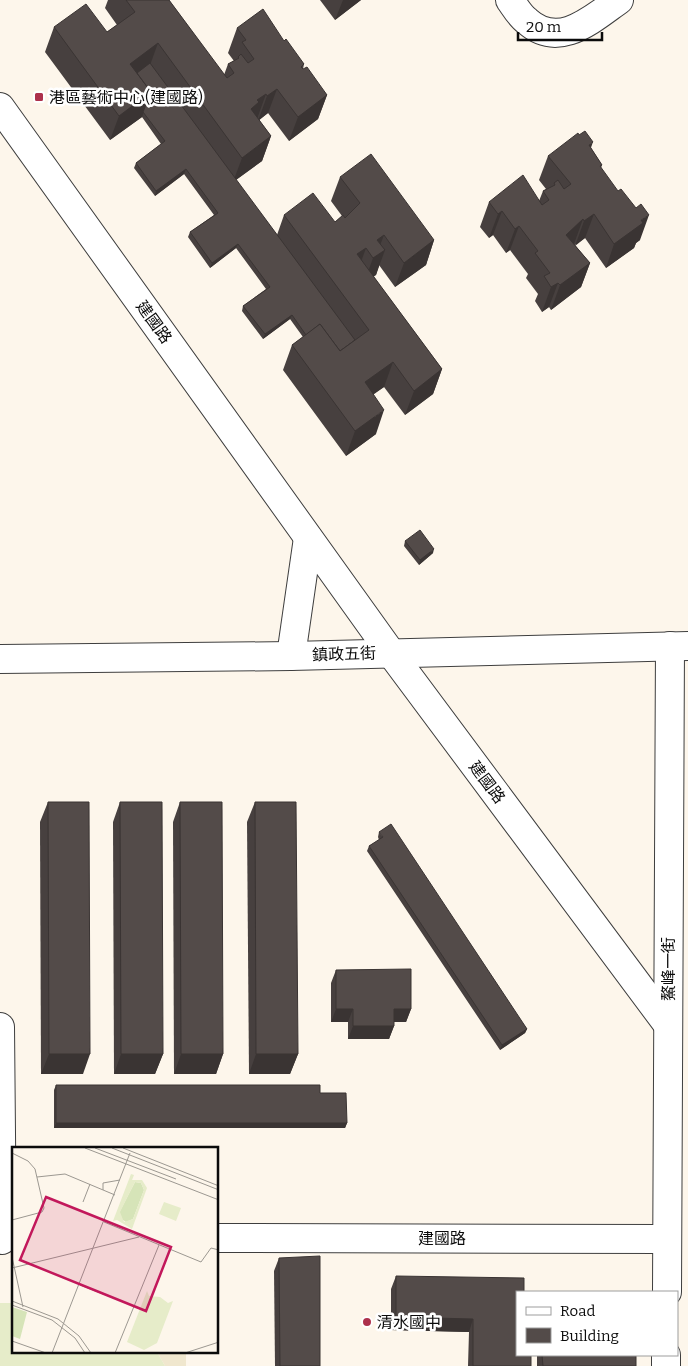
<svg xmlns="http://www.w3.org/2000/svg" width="688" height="1366" font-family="Bitter,'Noto Sans TC',serif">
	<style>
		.farmland { fill: #f0e7ce }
		.pitch { fill: #e6ecc9 }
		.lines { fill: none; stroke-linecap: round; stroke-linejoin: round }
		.street-casing { stroke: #3e3e3e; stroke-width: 30 }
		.street { stroke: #fff; stroke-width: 28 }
		.wall { fill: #47403f }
		.shaded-wall { fill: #3a3433 }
		.building { fill: #534b49; stroke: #3a3433 }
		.poi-dot { fill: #ad314c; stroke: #fff; stroke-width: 2 }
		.labels { text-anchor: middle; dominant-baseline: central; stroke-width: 5; stroke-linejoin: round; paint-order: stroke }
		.poi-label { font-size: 16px; fill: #0b0b0b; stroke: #fff; text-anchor: start }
		.street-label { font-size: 16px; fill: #0b0b0b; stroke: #fff }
		.inset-road { fill: none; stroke: #9c9891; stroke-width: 1 }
		.view { fill: #c2185b; fill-opacity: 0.15; stroke: #c2185b; stroke-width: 2.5 }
		.inset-edge { fill: none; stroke: #0b0b0b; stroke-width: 2.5 }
	</style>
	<rect width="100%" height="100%" fill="#fdf6eb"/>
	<path class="farmland" d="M157,1352H186V1366H165Z"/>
	<path class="pitch" d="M0,1303H14V1352H157L165,1366H0Z"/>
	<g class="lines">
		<defs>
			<g id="street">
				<path d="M510,0C515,7 520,16 527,21C559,50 592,19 619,0"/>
				<path d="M0,107L391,653L668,1025"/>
				<path d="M291,656L308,538"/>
				<path d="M0,659L291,656L688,646"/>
				<path d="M0,1027L2,1240"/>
				<path d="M218,1238L667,1239"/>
				<path d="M667,1292L670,646"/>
				<path d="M666,1366V1355"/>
			</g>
		</defs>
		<use href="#street" class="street-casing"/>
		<use href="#street" class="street"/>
	</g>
	<g class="wall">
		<path d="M108,0H169L224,75L228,64L234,61L228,53L237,28L284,41L304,64L303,69L327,95L318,119L289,141L268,113L259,120L271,136L262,161L236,180L277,235L284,215L335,222L342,216L331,201L340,177L434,240L426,265L395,287L379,265L376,275L373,276L442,369L433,394L405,415L384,387L373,394L376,434L346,456L283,370L292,345L303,337L290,319L263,339L242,311L243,306L266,289L236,248L210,268L188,237L190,232L214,215L184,174L155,196L134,168L136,163L161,144L142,117L110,140L45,52L54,27L107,32L117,25L105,8Z"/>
		<path d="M320,0H361L335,20Z"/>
		<path d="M591,148L602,165L601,168L640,240L636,243L634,248L606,268L585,238L575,245L590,263L581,287L551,310L549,307L542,312L535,301L538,294L526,278L528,274L510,250L506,253L493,235L489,238L480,227L489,202L539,201L543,191L546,189L539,180L548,156Z"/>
		<path d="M405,541L433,553L419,565L404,546Z"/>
		<path d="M48,802L83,1074H41L40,822Z"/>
		<path d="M120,802L163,1054L155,1074H114L113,822Z"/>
		<path d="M180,802L223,1054L216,1074H174L173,822Z"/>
		<path d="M255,802L298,1054L290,1074H249L247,822Z"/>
		<path d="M379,832L527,1029L525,1033L500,1050L367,851L369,846L379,840L378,837Z"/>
		<path d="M336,970L411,1009L406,1022H394V1026L389,1039H348V1022H331V983Z"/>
		<path d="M56,1085L320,1093L347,1123L345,1128H54V1090Z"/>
		<path d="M279,1258L320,1366H275L274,1271Z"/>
		<path d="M396,1276L517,1292L531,1366H468L469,1332L391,1330V1289Z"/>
		<rect x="537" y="1355" width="99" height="11"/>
	</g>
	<g class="shaded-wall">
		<path d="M343,0H361L335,20Z"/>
		<path d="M158,43L149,68L124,86L130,64Z"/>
		<path d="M277,89L268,113L258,121L267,96Z"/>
		<path d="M151,92L142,117L110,140L119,116Z"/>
		<path d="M266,94L257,119L251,109L257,100Z"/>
		<path d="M327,95L318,119L289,141L298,117Z"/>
		<path d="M271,136L262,161L233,182L242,158Z"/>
		<path d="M593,142L584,167L589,145Z"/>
		<path d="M186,169L184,174L155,196L156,191Z"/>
		<path d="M502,211L493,235L489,238L498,214Z"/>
		<path d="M594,214L585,238L575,246L584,221Z"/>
		<path d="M649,215L640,240L636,243L634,248L606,268L614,244L641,220Z"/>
		<path d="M583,219L574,244L566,235Z"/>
		<path d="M519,226L510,250L506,253L515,229Z"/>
		<path d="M384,235L376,256L385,250L376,275L364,283L373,258L377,240Z"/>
		<path d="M434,240L426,265L395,287L404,263Z"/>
		<path d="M238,244L236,248L210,268L212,263Z"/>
		<path d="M366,248L357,273V254Z"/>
		<path d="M590,263L581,287L551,310L560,285Z"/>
		<path d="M558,283L549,307L542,312L551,287Z"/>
		<path d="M292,315L290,319L263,339L265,334Z"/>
		<path d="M393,362L384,387L356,407L365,382Z"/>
		<path d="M442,369L433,394L405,415L414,391Z"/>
		<path d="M384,410L376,434L346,456L355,431Z"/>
		<path d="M434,549L433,553L419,565L420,560Z"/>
		<path d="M336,1009H353L348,1022H331Z"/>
		<path d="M394,1009H411L406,1022H390Z"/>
		<path d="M353,1026H394L389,1039H348Z"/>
		<path d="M527,1029L525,1033L500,1050L502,1045Z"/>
		<path d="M49,1054H90L83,1074H41Z"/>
		<path d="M121,1054H163L155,1074H114Z"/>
		<path d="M181,1054H223L216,1074H174Z"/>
		<path d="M256,1054H298L290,1074H249Z"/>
		<path d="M56,1123H347L345,1128H54Z"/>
		<path d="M396,1317L473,1319L469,1332L391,1330Z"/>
	</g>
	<g class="building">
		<path d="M126,0H169L227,78L234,73L228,64L239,58L238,57L241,54L248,63L254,59L242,42L246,40L237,28L263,9L284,41L286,39L304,64L301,67L303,69L307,67L327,95L298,117L277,89L267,96L266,94L257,100L259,102L251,109L271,136L242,158L158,43L130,64L151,92L119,116L54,27L86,4L107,32L135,12Z"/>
		<path d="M150,63L355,340L340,351L320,324L306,335L292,315L265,334L243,306L270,287L238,244L212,263L190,232L218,213L186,169L156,191L136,163L165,141L143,112L151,92L137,73Z"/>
		<path d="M585,131L593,142L589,145L602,165L600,166L618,191L621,189L636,208L641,204L649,215L641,220L643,223L614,244L594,214L584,221L583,219L566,235L590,263L560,285L558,283L551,287L544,276L550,273L535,253L538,251L519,226L515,229L502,211L498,214L489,202L523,175L542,205L549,200L543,191L555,185L554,183L558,180L564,189L571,184L548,156L578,133L579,135Z"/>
		<path d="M371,154L434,240L404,263L384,235L377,240L385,250L373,258L366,248L357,254L442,369L414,391L393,362L365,382L384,410L355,431L292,345L320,324L340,351L369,330L284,215L313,193L335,222L343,215L345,218L360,203L340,177Z"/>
		<path d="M420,530L434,549L420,560L405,541Z"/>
		<path d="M48,802H89L90,1054H49Z"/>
		<path d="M120,802H162L163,1054H121Z"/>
		<path d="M180,802H222L223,1054H181Z"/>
		<path d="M255,802H296L298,1054H256Z"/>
		<path d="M391,824L527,1029L502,1045L369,846L383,837L379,832Z"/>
		<path d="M411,969V1009H394V1026H353V1009H336V970Z"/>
		<path d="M56,1085H320V1093H346L347,1123H56Z"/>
		<path d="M320,1256V1366H280L279,1258Z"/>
		<path d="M396,1276L524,1278V1292H517V1355H531V1366H473V1319L396,1317Z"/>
		<path d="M542,1355H636V1366H543Z"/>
	</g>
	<g class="poi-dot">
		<rect x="34" y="92" width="10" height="10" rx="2.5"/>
		<circle cx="367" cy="1322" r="5"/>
	</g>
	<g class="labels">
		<g class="poi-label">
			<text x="49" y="97">港區藝術中心(建國路)</text>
			<text x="377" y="1322">清水國中</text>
		</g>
		<g class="street-label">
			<text transform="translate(154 322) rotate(54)">建國路</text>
			<text transform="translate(344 654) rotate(-2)">鎮政五街</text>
			<text transform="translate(487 782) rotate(53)">建國路</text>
			<text transform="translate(668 969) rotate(-90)">鰲峰一街</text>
			<text x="442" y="1238">建國路</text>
		</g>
	</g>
	<g transform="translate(12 1147)">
		<rect width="206" height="206" fill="#fdf6eb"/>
		<path d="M123,35L129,36L132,43L121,72L114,75L108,71V64ZM0,160L15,165L8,192L0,189Z" fill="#d6e4b8"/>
		<path d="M119,27L122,28L120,33H130L135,41L120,82L105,73L101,74ZM123,35L129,36L132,43L121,72L112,75L108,65ZM152,55L169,61L164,74L147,67ZM135,144L137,149L148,150L156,156L161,154L145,196L132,203L115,195Z" fill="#e6ecc9" fill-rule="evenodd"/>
		<path class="inset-road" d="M73,1L207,53M83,1L164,32M100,1L207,43M111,1L207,39M0,6L16,14L23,22L32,61L30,65L0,73M25,30L53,27L103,48M91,43V36L108,33M71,55L78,37M92,75L189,115L199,101L207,103M0,110L11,160M0,121L127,90M68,138L122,159M0,154L46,172L67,189L79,206M0,158L40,173L63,191L73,206M0,194L34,206M40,206L118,6M103,206L147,98M173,206L207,195"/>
		<path class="view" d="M34,50L159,100L134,164L8,113Z"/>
		<rect width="206" height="206" class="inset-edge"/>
	</g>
	<rect x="516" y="1291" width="162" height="65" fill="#ffffff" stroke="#9d9d9d"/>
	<rect x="526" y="1307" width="25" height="8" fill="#ffffff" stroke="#9d9d9d"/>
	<text x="560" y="1316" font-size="15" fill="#0b0b0b">Road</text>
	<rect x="526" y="1328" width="25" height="15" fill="#534b49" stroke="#9d9d9d"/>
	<text x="560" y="1341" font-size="15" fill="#0b0b0b">Building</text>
	<path d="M518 32v8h84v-8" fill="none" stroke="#0b0b0b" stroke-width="2.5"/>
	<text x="526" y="32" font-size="15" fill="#0b0b0b" stroke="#ffffff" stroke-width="4" paint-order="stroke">20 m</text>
</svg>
